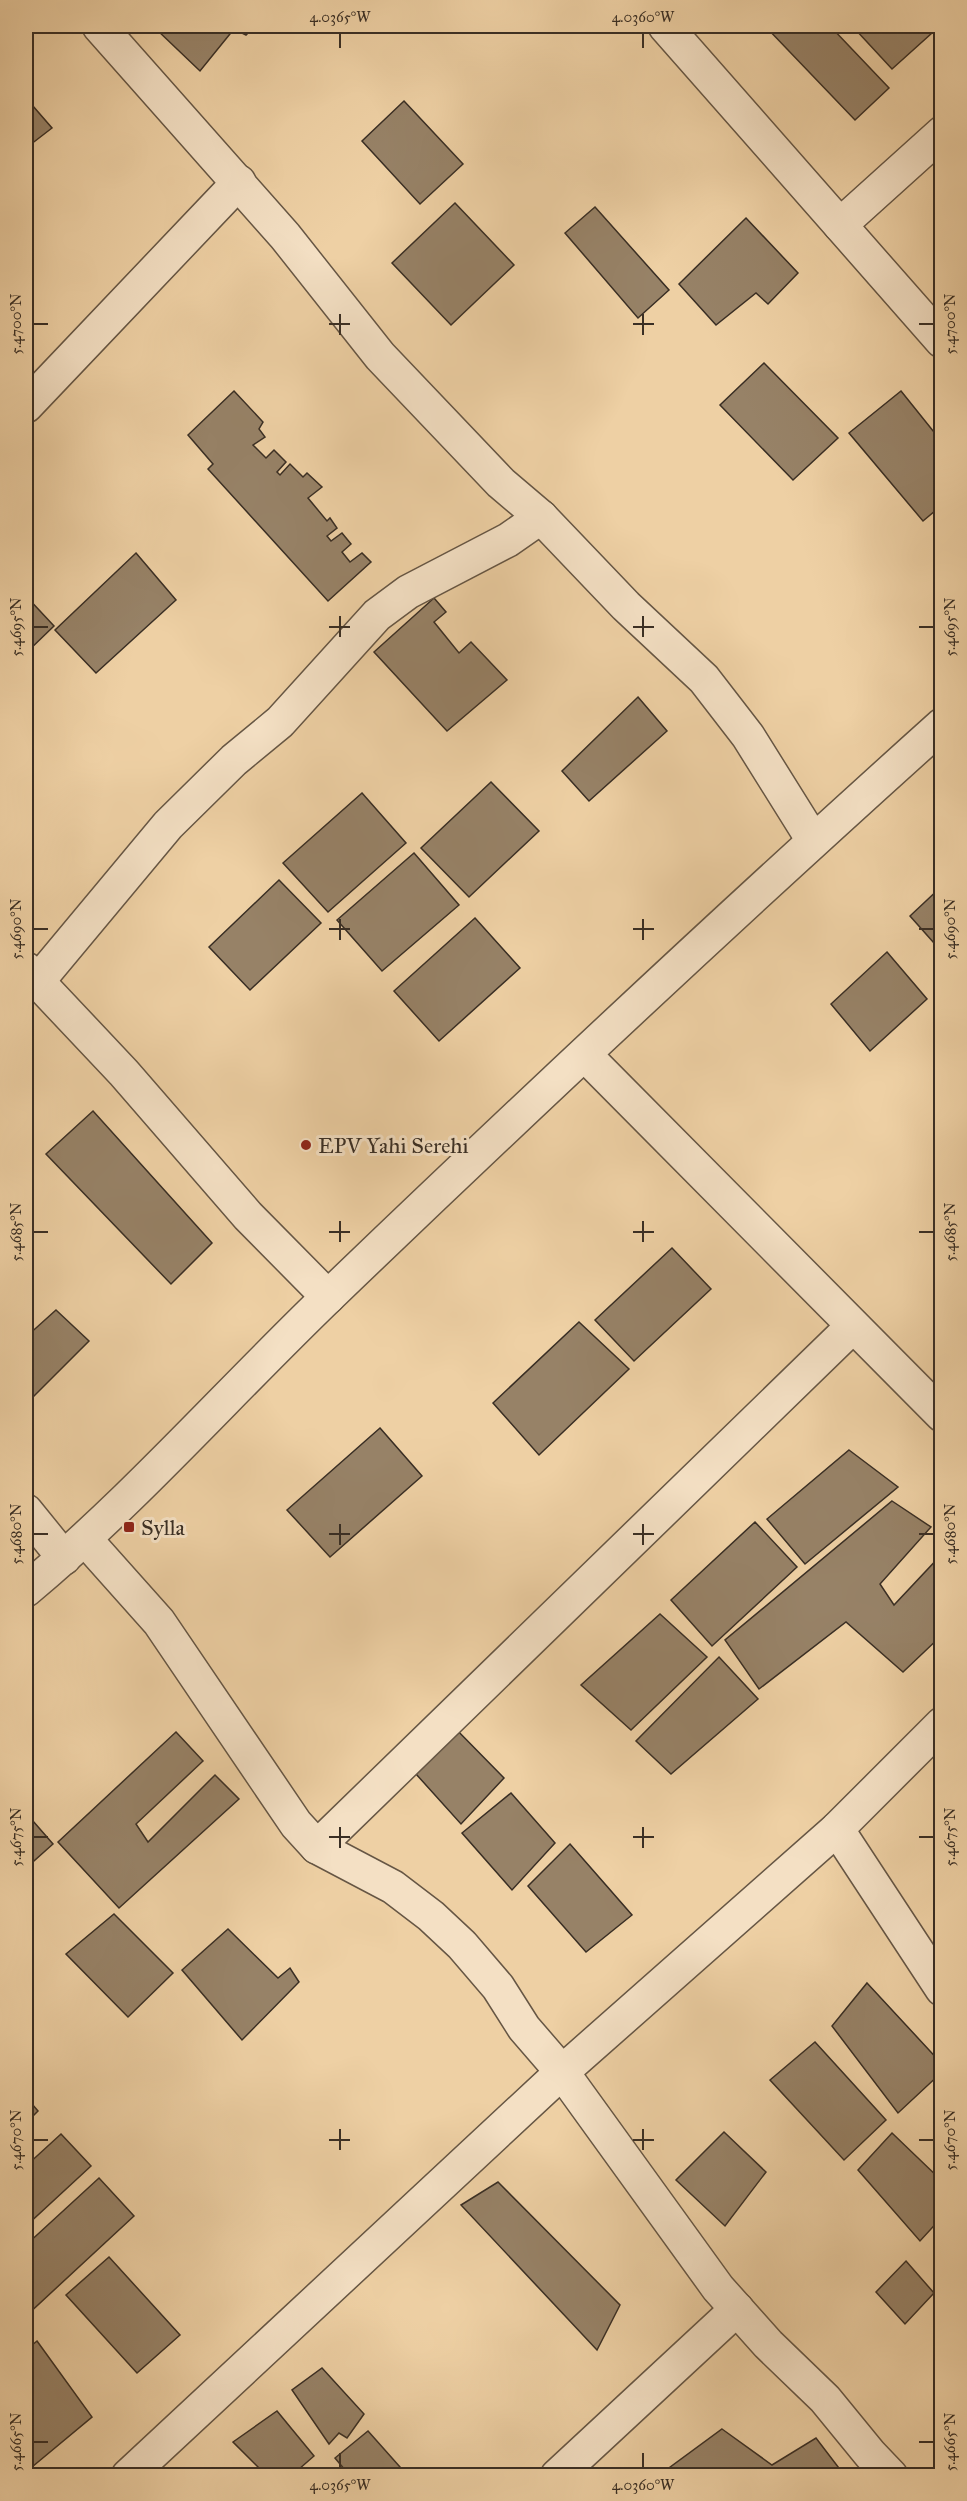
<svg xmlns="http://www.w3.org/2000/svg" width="967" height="2501" font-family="'IM FELL Great Primer',serif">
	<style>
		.building { fill: #978267; stroke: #392e24; stroke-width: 1.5 }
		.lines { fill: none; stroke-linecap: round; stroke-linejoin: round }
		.minor-casing { stroke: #665644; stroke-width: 36 }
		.minor { stroke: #f4e0c4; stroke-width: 33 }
		.ticks { fill: none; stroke: #392e24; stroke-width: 2 }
		.poi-dot { fill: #8f2418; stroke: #f4e0c4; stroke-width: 2 }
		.labels { text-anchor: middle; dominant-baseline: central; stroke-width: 6; stroke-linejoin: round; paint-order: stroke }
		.poi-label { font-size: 22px; fill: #392e24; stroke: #f4e0c4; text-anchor: start }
		.neatline { fill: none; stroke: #392e24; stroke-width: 2 }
		.ticks-label { font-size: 15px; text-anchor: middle; fill: #392e24 }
	</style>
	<rect width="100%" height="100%" fill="#eed0a4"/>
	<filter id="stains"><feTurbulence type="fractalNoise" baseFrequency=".00333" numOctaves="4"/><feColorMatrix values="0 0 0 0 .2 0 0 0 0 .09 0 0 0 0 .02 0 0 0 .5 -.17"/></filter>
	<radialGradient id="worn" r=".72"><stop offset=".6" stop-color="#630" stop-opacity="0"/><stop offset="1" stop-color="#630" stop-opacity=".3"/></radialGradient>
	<g class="building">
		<path d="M157,26H255L246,35L234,29L200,71L155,28Z"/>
		<path d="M765,26H830L889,88L855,120Z"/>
		<path d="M858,26H925L932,33L892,69L855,29Z"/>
		<path d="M26,98L52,128L26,148Z"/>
		<path d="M404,101L463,164L420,204L362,141Z"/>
		<path d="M455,203L514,265L451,325L392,263Z"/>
		<path d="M595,207L669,290L638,318L565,233Z"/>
		<path d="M746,218L798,273L768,304L756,293L716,325L679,284Z"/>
		<path d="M764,363L838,438L793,480L720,405Z"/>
		<path d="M234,391L263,422L259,429L265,437L253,445L266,458L274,450L286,462L277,472L280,475L290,464L303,477L307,473L322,487L308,498L327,521L330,518L337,528L327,536L331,541L342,533L351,544L342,552L350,562L362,553L371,562L328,601L208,469L213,464L188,435Z"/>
		<path d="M901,391L942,442V505L923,521L849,433Z"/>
		<path d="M136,553L176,600L96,673L55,630Z"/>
		<path d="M26,596L54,626L26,653Z"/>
		<path d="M434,598L446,612L434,622L459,653L471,642L507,680L447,731L374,652Z"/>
		<path d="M638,697L667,731L589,801L562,771Z"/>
		<path d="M491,782L539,831L469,897L421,848Z"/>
		<path d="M362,793L406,843L328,912L283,863Z"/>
		<path d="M414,853L459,905L382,971L337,920Z"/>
		<path d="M279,880L321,923L250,990L209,947Z"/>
		<path d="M942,886V952L910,916Z"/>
		<path d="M475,918L520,968L439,1041L394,991Z"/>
		<path d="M887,952L927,999L870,1051L831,1004Z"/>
		<path d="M93,1111L212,1243L171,1284L46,1154Z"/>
		<path d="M672,1248L711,1289L634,1361L595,1320Z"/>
		<path d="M56,1310L89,1341L31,1399L26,1394V1337Z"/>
		<path d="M579,1322L629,1369L539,1455L493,1403Z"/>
		<path d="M380,1428L422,1476L330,1557L287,1510Z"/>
		<path d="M849,1450L898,1487L805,1564L767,1519Z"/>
		<path d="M892,1501L931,1527L880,1584L894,1605L942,1554V1635L903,1672L846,1622L759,1689L725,1640Z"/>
		<path d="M755,1522L797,1567L712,1646L671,1600Z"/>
		<path d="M660,1614L707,1657L631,1730L581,1685Z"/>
		<path d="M719,1657L758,1699L671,1774L636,1741Z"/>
		<path d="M450,1723L504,1778L461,1824L407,1764Z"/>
		<path d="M176,1732L203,1761L136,1824L148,1842L215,1775L239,1799L119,1908L58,1842Z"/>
		<path d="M511,1793L555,1843L512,1890L462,1833Z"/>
		<path d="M26,1813L53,1844L26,1868Z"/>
		<path d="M570,1844L632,1915L586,1952L528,1886Z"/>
		<path d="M114,1914L173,1973L128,2017L66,1954Z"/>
		<path d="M228,1929L278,1978L290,1968L299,1982L242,2040L182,1970Z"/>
		<path d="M867,1983L942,2064V2072L898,2113L832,2026Z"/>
		<path d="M815,2042L886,2120L844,2160L770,2080Z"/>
		<path d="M26,2097L38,2111L26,2123Z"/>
		<path d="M724,2132L766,2172L725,2226L676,2180Z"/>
		<path d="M892,2133L942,2181V2217L920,2241L858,2170Z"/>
		<path d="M61,2134L91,2166L26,2226V2166Z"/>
		<path d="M99,2178L134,2216L26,2316V2245Z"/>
		<path d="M498,2182L620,2305L597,2350L461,2205Z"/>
		<path d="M109,2257L180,2335L137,2373L66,2295Z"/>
		<path d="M906,2261L934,2293L905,2324L876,2292Z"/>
		<path d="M37,2341L92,2417L26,2472V2350Z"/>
		<path d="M322,2368L364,2414L347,2438L339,2433L329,2444L292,2390Z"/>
		<path d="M277,2411L314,2456L291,2476H267L233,2442Z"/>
		<path d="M722,2429L772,2465L816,2438L845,2476H658Z"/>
		<path d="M368,2431L408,2476H350L335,2458Z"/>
	</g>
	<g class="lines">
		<defs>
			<g id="minor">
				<path d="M99,26L285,236L380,356L501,483L541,517L626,606L704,679L748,736L813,840"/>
				<path d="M665,26L942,341"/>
				<path d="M840,225L942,133"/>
				<path d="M26,406L239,182"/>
				<path d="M26,969L124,1073L248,1216L328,1297"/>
				<path d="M38,981L168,825L234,760L280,722L377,615L408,592L508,540L541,517"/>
				<path d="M585,1055L942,1415"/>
				<path d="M26,1511L64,1558"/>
				<path d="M85,1539L159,1622L296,1824L317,1847L393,1887L431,1916L462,1945L498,1987L524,2028L562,2072L718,2288L768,2344L825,2399L870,2454L891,2476"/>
				<path d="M26,1590C134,1500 228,1393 330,1295C531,1102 735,911 942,725"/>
				<path d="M837,1829L942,1989"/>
				<path d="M317,1847L853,1326"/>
				<path d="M128,2476L562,2072L837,1829L942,1724"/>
				<path d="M557,2476L737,2309"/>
			</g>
		</defs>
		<use href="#minor" class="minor-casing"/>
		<use href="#minor" class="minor"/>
	</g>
	<path class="ticks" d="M340,33V48M643,33V48M340,314V335M643,314V335M33,324H48M329,324H350M633,324H654M919,324H934M340,616V637M643,616V637M33,627H48M329,627H350M633,627H654M919,627H934M340,919V940M643,919V940M33,929H48M329,929H350M633,929H654M919,929H934M340,1221V1242M643,1221V1242M33,1232H48M329,1232H350M633,1232H654M919,1232H934M340,1524V1545M643,1524V1545M33,1534H48M329,1534H350M633,1534H654M919,1534H934M340,1827V1848M643,1827V1848M33,1837H48M329,1837H350M633,1837H654M919,1837H934M340,2129V2150M643,2129V2150M33,2140H48M329,2140H350M633,2140H654M919,2140H934M33,2442H48M919,2442H934M340,2453V2468M643,2453V2468"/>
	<g class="poi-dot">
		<circle cx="306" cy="1145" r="6"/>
		<rect x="123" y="1521" width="12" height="12" rx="3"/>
	</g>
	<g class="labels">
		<g class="poi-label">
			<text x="318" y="1145">EPV Yahi Serehi</text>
			<text x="141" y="1527">Sylla</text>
		</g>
	</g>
	<rect width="967" height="2501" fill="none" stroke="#eed0a4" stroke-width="66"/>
	<rect x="33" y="33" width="901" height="2435" class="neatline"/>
	<g class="ticks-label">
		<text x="340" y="22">4.0365°W</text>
		<text x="643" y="22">4.0360°W</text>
		<text transform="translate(16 324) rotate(-90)" y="5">5.4700°N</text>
		<text transform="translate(950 324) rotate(-90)" y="5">5.4700°N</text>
		<text transform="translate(16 627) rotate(-90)" y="5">5.4695°N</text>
		<text transform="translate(950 627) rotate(-90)" y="5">5.4695°N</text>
		<text transform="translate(16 929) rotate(-90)" y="5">5.4690°N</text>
		<text transform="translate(950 929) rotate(-90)" y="5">5.4690°N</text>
		<text transform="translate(16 1232) rotate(-90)" y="5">5.4685°N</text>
		<text transform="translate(950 1232) rotate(-90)" y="5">5.4685°N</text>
		<text transform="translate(16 1534) rotate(-90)" y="5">5.4680°N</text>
		<text transform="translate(950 1534) rotate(-90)" y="5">5.4680°N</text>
		<text transform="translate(16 1837) rotate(-90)" y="5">5.4675°N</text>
		<text transform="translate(950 1837) rotate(-90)" y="5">5.4675°N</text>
		<text transform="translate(16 2140) rotate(-90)" y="5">5.4670°N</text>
		<text transform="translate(950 2140) rotate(-90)" y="5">5.4670°N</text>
		<text transform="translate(16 2442) rotate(-90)" y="5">5.4665°N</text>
		<text transform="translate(950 2442) rotate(-90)" y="5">5.4665°N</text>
		<text x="340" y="2490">4.0365°W</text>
		<text x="643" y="2490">4.0360°W</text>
	</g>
	<rect width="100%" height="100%" filter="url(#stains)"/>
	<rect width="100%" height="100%" fill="url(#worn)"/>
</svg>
